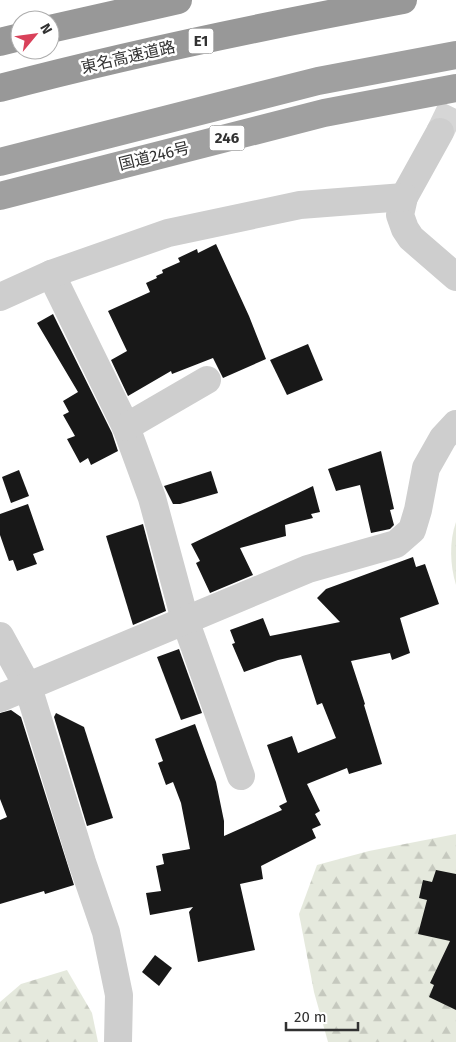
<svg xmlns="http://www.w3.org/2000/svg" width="456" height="1042" font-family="'Fira Sans','Noto Sans JP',sans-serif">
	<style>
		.forest { fill: url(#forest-firs) }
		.building { fill: #181818 }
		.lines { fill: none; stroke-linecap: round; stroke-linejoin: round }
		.minor-tunnel { stroke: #d6d6d6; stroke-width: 28; stroke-dasharray: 28 14; stroke-linecap: butt }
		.minor { stroke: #cecece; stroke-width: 28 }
		.trunk { stroke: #a0a0a0; stroke-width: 28 }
		.motorway { stroke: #989898; stroke-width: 28 }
		.labels { text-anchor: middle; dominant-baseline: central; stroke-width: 5; stroke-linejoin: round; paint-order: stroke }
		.shield { fill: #fff; stroke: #6f6f6f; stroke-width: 1 }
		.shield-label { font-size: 15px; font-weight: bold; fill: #313131 }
		.street-label { font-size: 16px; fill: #313131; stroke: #fff }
	</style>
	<defs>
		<pattern id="forest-firs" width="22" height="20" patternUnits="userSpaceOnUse" patternTransform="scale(1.25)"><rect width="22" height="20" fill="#e5e9dd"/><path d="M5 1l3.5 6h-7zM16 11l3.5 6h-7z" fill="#c5c8be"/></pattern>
	</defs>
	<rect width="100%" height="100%" fill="#fff"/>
	<g class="forest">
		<path d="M456,522V585C450,566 449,541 456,522Z"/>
		<path d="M456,834V1042H328L314,992L299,914L317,865L369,851Z"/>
		<path d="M67,970L92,1013L98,1042H0V1002L21,984Z"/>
	</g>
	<g class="building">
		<path d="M216,244L249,316L266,359L223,378L213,358L172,374L171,371L128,396L111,360L127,351L108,311L150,292L146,283L157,278L156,276L163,273L162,270L180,262L178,258L197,249L198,253Z"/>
		<path d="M53,314L112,433L118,451L91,465L88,458L80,463L67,439L75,436L63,415L69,412L63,401L78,392L37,323Z"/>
		<path d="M308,344L323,380L287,395L270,360Z"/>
		<path d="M381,451L394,509L390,510L394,525L390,529L371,533L360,485L336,491L328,469Z"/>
		<path d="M19,470L29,496L11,503L2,477Z"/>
		<path d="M211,471L218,493L180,504H173L164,486Z"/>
		<path d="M313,486L320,512L311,514L313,518L285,525L286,536L240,548L253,575L210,593L196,563L200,561L191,544Z"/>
		<path d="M28,504L44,550L33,554L37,564L17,571L13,560L9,561L0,535V514Z"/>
		<path d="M143,524L166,611L133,625L106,536Z"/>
		<path d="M413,557L416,567L425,564L439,604L400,618L410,653L392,660L390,653L351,661L365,704L364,705L382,764L349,774L347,768L307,784L320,811L315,814L321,825L312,829L316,838L261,866L263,879L240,884L255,950L198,962L189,912L193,907L150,915L146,893L161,891L156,866L164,864L162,854L190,849L181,803L173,782L166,785L158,763L163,761L155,739L195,724L216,782L224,821V836L282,810L279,806L287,802L267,745L292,736L298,753L336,738L322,703L317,705L301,655L278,660L244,672L232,644L235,643L230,630L263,618L270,636L340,622L317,598L326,589Z"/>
		<path d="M179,649L202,713L181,720L157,657Z"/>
		<path d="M11,710L21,717L74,885L45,894L44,891L0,904V820L7,817L0,799V713Z"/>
		<path d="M56,713L84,727L113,818L87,826L54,717Z"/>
		<path d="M436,870L456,874V1010L429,997L434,985L430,983L450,941L418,934L427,900L419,898L423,880L432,882Z"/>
		<path d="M155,955L172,968L159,986L142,972Z"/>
	</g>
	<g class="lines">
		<path class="minor-tunnel" d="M440,132L456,99"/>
		<g class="minor">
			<path d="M440,132L404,197L400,215L405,229L411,238L456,277"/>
			<path d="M51,274L126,427L152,498L185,620L241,776"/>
			<path d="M0,297L51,274L168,233L300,205L404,197"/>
			<path d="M126,427L207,380"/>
			<path d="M0,636L28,687L82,862L106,932L119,995L118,1042"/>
			<path d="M0,698L308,569L396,544L412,530L418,510L426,468L443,438L456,424"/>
		</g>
		<g class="trunk">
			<path d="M0,162L318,81L456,55"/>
			<path d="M0,196L324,113L456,88"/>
		</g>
		<g class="motorway">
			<path d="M50,29L178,0"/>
			<path d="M0,42L20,37"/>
			<path d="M0,88C133,53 268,25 403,0"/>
		</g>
	</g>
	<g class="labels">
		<g class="shield">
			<rect x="188.5" y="28.5" width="25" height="25" rx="4"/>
			<rect x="209.5" y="125.5" width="35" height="25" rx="4"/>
		</g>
		<g class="shield-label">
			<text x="201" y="41">E1</text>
			<text x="227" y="138">246</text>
		</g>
		<g class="street-label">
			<text transform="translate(128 57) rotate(-13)">東名高速道路</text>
			<text transform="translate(154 156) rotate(-14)">国道246号</text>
		</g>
	</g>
	<g transform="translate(35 35) rotate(61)"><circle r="24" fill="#ffffff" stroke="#adadad"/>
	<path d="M0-4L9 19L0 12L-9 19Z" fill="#d9415a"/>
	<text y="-8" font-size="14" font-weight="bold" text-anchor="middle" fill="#313131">N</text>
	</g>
	<path d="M286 1022v8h72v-8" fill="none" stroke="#313131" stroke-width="2.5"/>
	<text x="294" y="1022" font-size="15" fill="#313131" stroke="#ffffff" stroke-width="4" paint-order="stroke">20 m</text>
</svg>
